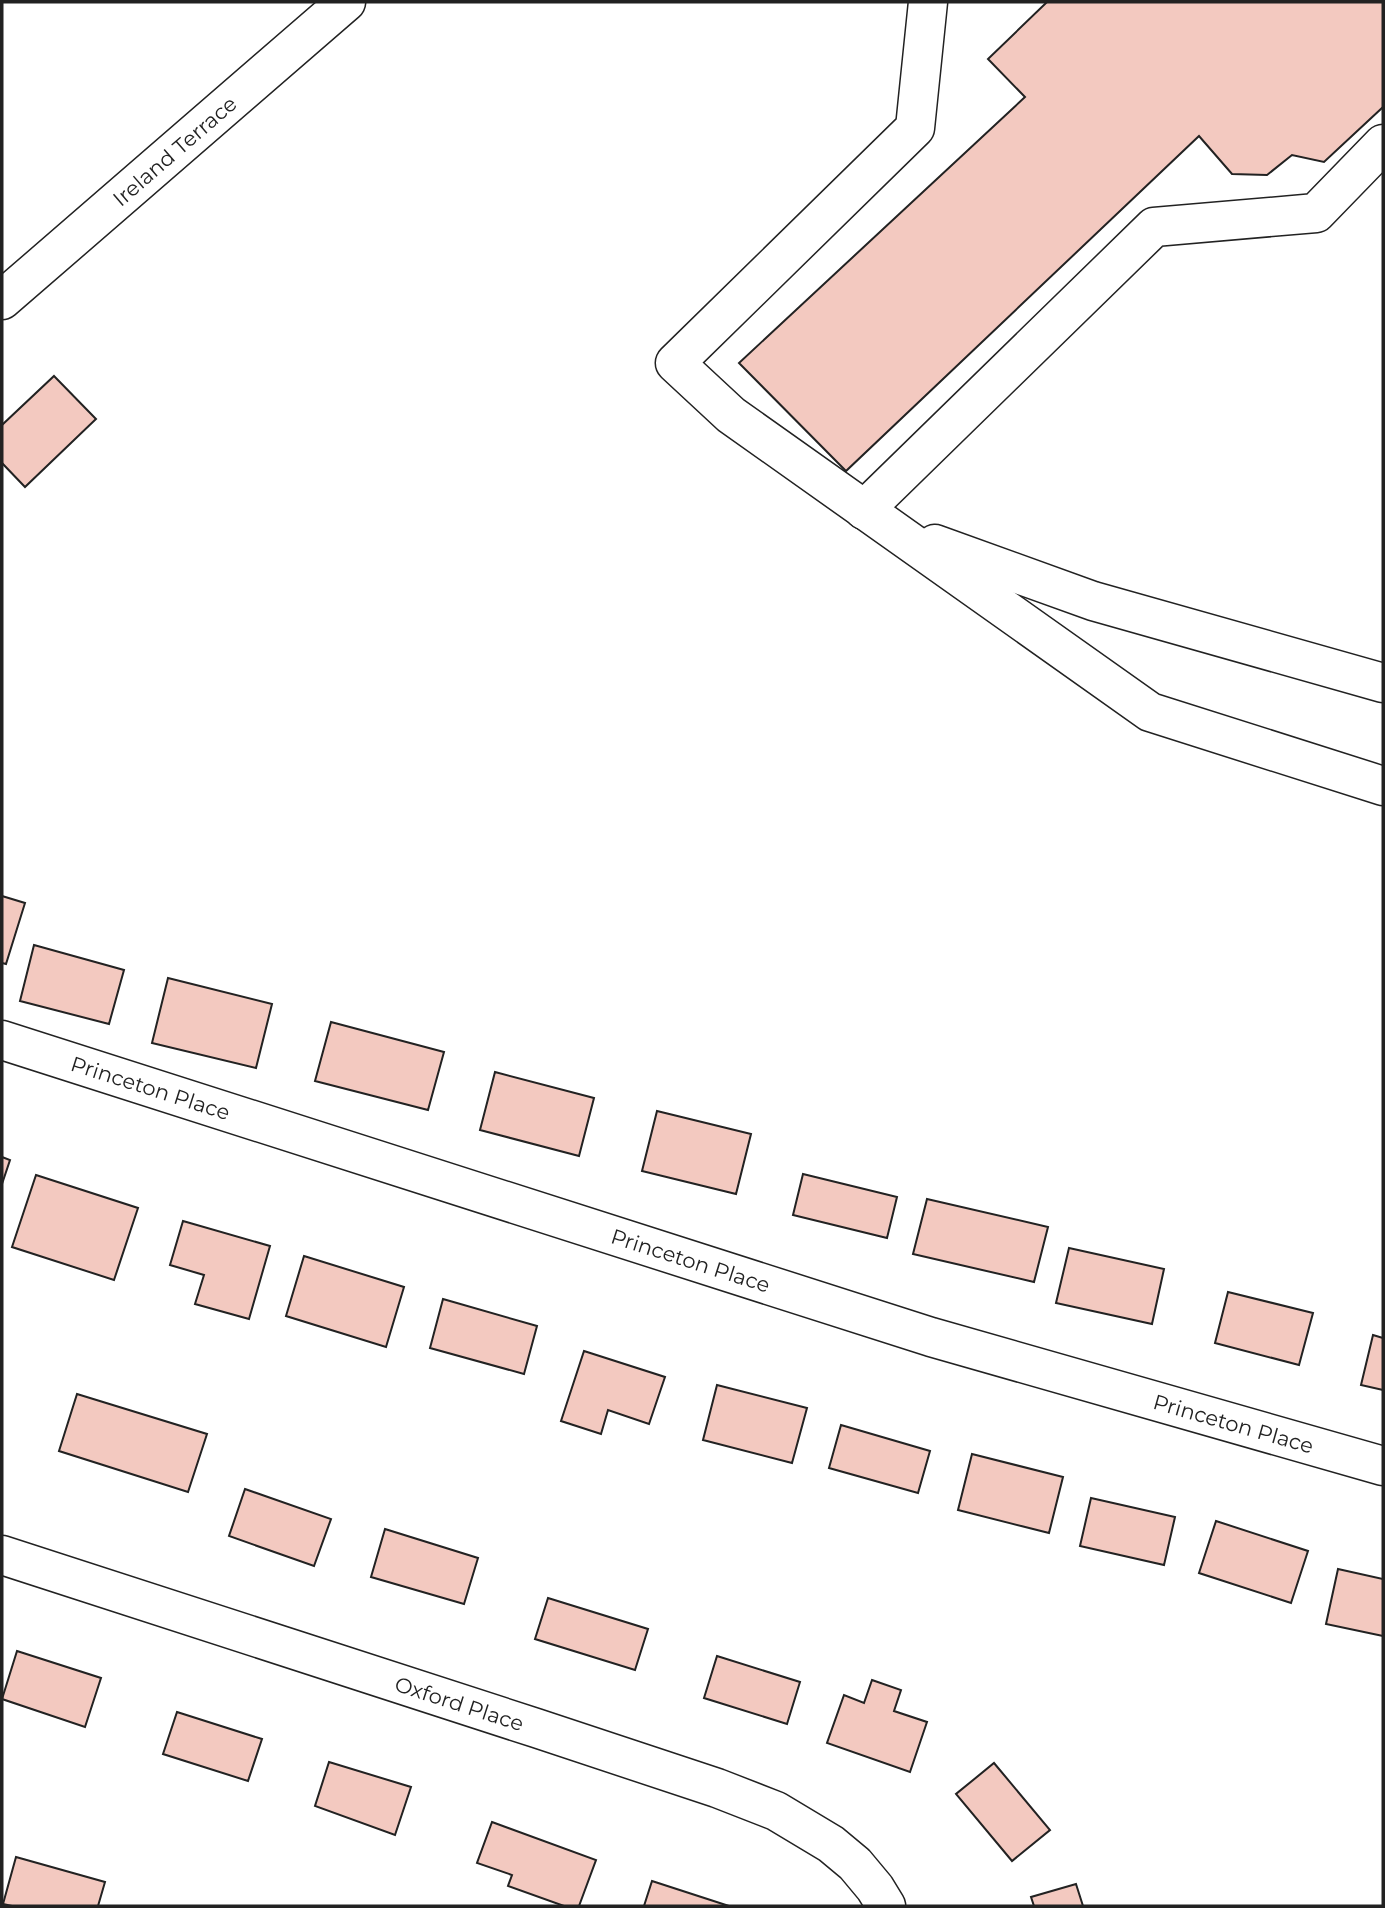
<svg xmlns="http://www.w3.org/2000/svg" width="1385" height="1908" font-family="Montserrat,sans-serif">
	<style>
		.building { fill: #f3c9c0; stroke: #222; stroke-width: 2 }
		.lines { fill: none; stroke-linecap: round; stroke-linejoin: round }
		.minor-casing { stroke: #222; stroke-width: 41 }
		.minor { stroke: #fff; stroke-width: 38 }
		.labels { text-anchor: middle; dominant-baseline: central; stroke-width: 5; stroke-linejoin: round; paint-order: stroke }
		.street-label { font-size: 21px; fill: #222; stroke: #fff }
	</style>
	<rect width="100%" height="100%" fill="#fff"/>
	<g class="building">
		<path d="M1047,2H1383V107L1324,162L1292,155L1267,175L1232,174L1199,136L846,471L739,363L1025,97L988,59Z"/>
		<path d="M54,376L96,419L25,487L2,463V425Z"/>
		<path d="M2,896L25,903L6,964L2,963Z"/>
		<path d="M34,945L124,970L109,1024L20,1001Z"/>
		<path d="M168,978L272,1004L256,1068L152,1043Z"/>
		<path d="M331,1022L444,1052L428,1110L315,1081Z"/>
		<path d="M495,1072L594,1098L579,1156L480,1130Z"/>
		<path d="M657,1111L751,1134L736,1194L642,1171Z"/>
		<path d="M2,1157L10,1160L2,1184Z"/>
		<path d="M803,1174L897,1197L887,1238L793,1215Z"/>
		<path d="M36,1175L138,1208L114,1280L12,1247Z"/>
		<path d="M927,1199L1048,1227L1034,1282L913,1254Z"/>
		<path d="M183,1221L270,1246L249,1319L195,1304L204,1275L170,1265Z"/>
		<path d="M1069,1248L1164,1269L1152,1324L1056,1303Z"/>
		<path d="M304,1256L404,1287L386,1347L286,1316Z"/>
		<path d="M1228,1292L1313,1313L1299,1365L1215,1343Z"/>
		<path d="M443,1299L537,1326L524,1374L430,1348Z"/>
		<path d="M1373,1335L1383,1338V1390L1361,1385Z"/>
		<path d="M584,1351L665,1377L649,1424L608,1410L601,1434L561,1421Z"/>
		<path d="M717,1385L807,1408L792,1463L703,1440Z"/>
		<path d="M77,1394L207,1434L188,1492L59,1451Z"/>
		<path d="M841,1425L930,1451L918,1493L829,1468Z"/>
		<path d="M972,1454L1063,1477L1049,1533L958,1510Z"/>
		<path d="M245,1489L331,1519L314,1566L229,1536Z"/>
		<path d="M1091,1498L1175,1517L1164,1565L1080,1546Z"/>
		<path d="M1216,1521L1308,1551L1291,1603L1199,1573Z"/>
		<path d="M385,1529L478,1558L464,1604L371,1577Z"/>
		<path d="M1338,1569L1383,1579V1636L1326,1624Z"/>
		<path d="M548,1598L648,1629L635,1670L535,1639Z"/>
		<path d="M17,1651L101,1678L85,1727L2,1699Z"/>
		<path d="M717,1656L800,1682L787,1724L704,1698Z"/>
		<path d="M872,1680L901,1690L894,1711L927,1722L910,1772L827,1743L844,1695L864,1703Z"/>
		<path d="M177,1712L262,1739L248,1781L163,1754Z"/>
		<path d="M329,1762L411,1787L395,1835L315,1806Z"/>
		<path d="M994,1763L1050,1830L1012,1861L956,1794Z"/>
		<path d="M492,1822L596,1860L579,1906H564L508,1886L512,1875L477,1863Z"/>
		<path d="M16,1857L105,1882L98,1906H12L3,1904Z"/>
		<path d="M652,1881L729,1906H644Z"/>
		<path d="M1076,1884L1083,1906H1034L1031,1897Z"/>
	</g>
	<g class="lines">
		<defs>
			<g id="minor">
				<path d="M928,2L915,128L675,363L731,415L1150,712L1383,786"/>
				<path id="s1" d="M2,300L346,2"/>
				<path d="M864,510L1154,227L1316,213L1383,144"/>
				<path d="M935,544L1093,601L1383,683"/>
				<path id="s2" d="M2,1040L931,1337L1383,1466"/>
				<path id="s3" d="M2,1555L536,1728L717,1788L776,1811L831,1844L855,1864L875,1888L886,1906"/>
			</g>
		</defs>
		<use href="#minor" class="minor-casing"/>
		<use href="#minor" class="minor"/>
	</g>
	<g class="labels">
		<g class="street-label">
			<text stroke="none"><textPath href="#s1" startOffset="228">Ireland Terrace</textPath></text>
			<text stroke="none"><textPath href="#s2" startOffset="156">Princeton Place</textPath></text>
			<text stroke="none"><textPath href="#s2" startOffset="723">Princeton Place</textPath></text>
			<text stroke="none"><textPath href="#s2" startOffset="1290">Princeton Place</textPath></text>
			<text stroke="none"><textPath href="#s3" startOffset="481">Oxford Place</textPath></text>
		</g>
	</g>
	<rect width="1385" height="1908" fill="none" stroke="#222222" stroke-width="7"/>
</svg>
